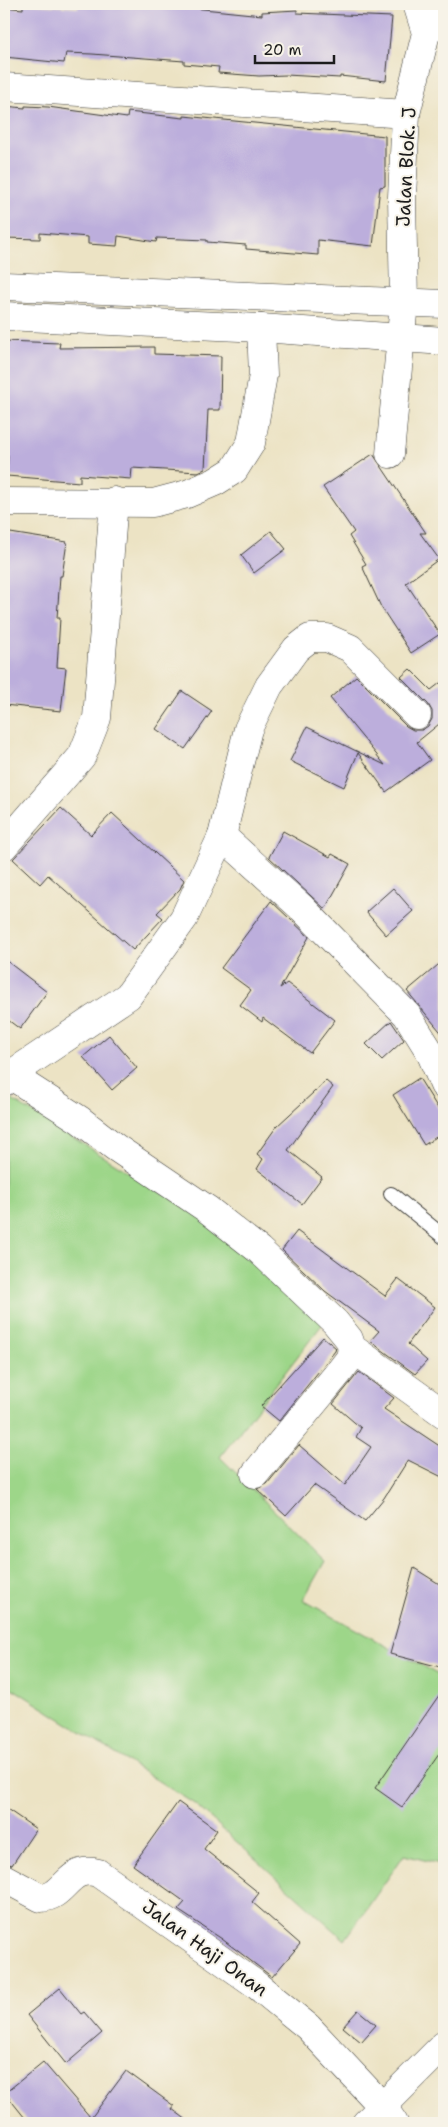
<svg xmlns="http://www.w3.org/2000/svg" width="448" height="2127" font-family="'Shantell Sans',sans-serif">
	<style>
		.green { fill: #9dd689; stroke: #5c7952 }
		.building { fill: #bcaedc }
		.lines { fill: none; stroke-linecap: round; stroke-linejoin: round }
		.lane-casing { stroke: #3b3a35; stroke-width: 16 }
		.street-casing { stroke: #3b3a35; stroke-width: 29 }
		.secondary-casing { stroke: #3b3a35; stroke-width: 29 }
		.lane { stroke: #fff; stroke-width: 14 }
		.street { stroke: #fff; stroke-width: 28 }
		.secondary { stroke: #fff; stroke-width: 28 }
		.labels { text-anchor: middle; dominant-baseline: central; stroke-width: 4; stroke-linejoin: round; paint-order: stroke }
		.street-label { font-size: 19px; fill: #1c1c1c; stroke: #f7f3e8 }
	</style>
	<rect width="100%" height="100%" fill="#f7f3e8"/>
	<filter id="ink" filterUnits="userSpaceOnUse"><feTurbulence type="fractalNoise" baseFrequency=".02" numOctaves="2"/><feDisplacementMap in="SourceGraphic" scale="10" xChannelSelector="R" yChannelSelector="G"/><feConvolveMatrix kernelMatrix="1 2 1 2 8 2 1 2 1" color-interpolation-filters="sRGB"/></filter>
	<filter id="wash" filterUnits="userSpaceOnUse"><feTurbulence type="fractalNoise" baseFrequency=".0096" numOctaves="4" result="noise"/><feDisplacementMap in="SourceGraphic" scale="20" xChannelSelector="R" yChannelSelector="G"/><feGaussianBlur stdDeviation="1.12" result="paint"/><feColorMatrix in="noise" values="0 0 0 0 0 0 0 0 0 0 0 0 0 0 0 0 0 1.4 0 .05"/><feComposite in="paint" operator="in"/></filter>
	<g filter="url(#wash)">
		<rect width="100%" height="100%" fill="#ece3c4"/>
		<path class="green" d="M4,1095L226,1232L331,1313L220,1457L325,1561L303,1600L444,1678V1865L404,1855L345,1940L196,1805L4,1683Z"/>
		<g id="blocks">
			<g class="building">
				<path d="M23,4L78,8V4L104,6V4H154L262,15V12L297,10V13L392,17L386,81L340,76V78L286,75L259,76L218,73L219,67L184,64V61L92,54L66,53L64,63L4,57V7L23,9Z"/>
				<path d="M4,106L25,108V106L48,107L127,118L128,112L184,118V116L385,136V186L380,187L373,246L318,240V255L246,249V245L207,242V240L157,238L156,242L118,236L117,246L88,244V237L40,233V239L4,238Z"/>
				<path d="M4,341L60,343L59,348L154,347V354L221,356L220,410H208L205,469L198,472L132,468L131,479L80,475V482L7,476L8,456H4Z"/>
				<path d="M373,454L426,533H420L439,559L406,583L440,634L411,653L381,607L362,566L366,564L349,536L354,532L323,487Z"/>
				<path d="M271,531L286,549L254,573L241,555Z"/>
				<path d="M4,532L67,542L62,576H60L57,618H60L57,667L66,668L61,711L4,705Z"/>
				<path d="M410,669L431,690L444,680V720L417,742L430,760L386,792L358,753L344,787L290,761L307,727L385,765L330,698L356,676L406,726L413,730H422L428,726L432,719V711L428,704L401,677Z"/>
				<path d="M182,691L212,711L185,749L156,729Z"/>
				<path d="M61,808L91,835L112,813L184,880L180,889L157,913L163,918L133,950L48,875L40,884L13,859Z"/>
				<path d="M283,831L330,857L332,854L350,864L325,909L269,857Z"/>
				<path d="M393,888L413,911L386,935L366,912Z"/>
				<path d="M271,901L309,937L280,988L287,983L335,1020L310,1053L263,1018L262,1022L240,1005L251,990L221,968Z"/>
				<path d="M4,959L47,992L20,1029L4,1017Z"/>
				<path d="M444,960V1036L407,991Z"/>
				<path d="M391,1021L404,1040L382,1060L366,1044Z"/>
				<path d="M109,1035L137,1068L112,1090L83,1057Z"/>
				<path d="M419,1078L444,1118V1132L424,1145L393,1095Z"/>
				<path d="M326,1081L333,1087L288,1150L322,1177L302,1204L257,1169L263,1159L257,1154L277,1126Z"/>
				<path d="M297,1231L385,1296L398,1279L435,1307L408,1344L427,1361L415,1374L370,1341L379,1331L325,1291L282,1250Z"/>
				<path d="M323,1337L336,1348L335,1351L279,1421L261,1406Z"/>
				<path d="M359,1372L394,1398L384,1409L444,1449V1478L408,1460L384,1498L365,1521L314,1485L286,1516L257,1489L267,1484L299,1445L345,1485L371,1447L356,1437L361,1428L333,1404Z"/>
				<path d="M414,1568L444,1587V1668L390,1654Z"/>
				<path d="M444,1688V1747L402,1807L375,1788Z"/>
				<path d="M178,1802L217,1830L204,1849L259,1893L252,1902L300,1944L272,1977L222,1939L178,1910L185,1902L133,1865Z"/>
				<path d="M4,1807L36,1829L12,1865L4,1862Z"/>
				<path d="M60,1988L81,2014L84,2012L102,2033L66,2064L27,2015Z"/>
				<path d="M358,2010L376,2025L361,2042L343,2027Z"/>
				<path d="M43,2062L91,2118L126,2071L174,2106L172,2109L191,2123H29L5,2093Z"/>
			</g>
		</g>
	</g>
	<g filter="url(#ink)">
		<use href="#blocks" fill-opacity="0" stroke="#3b3a35" stroke-width="1"/>
		<g class="lines">
			<defs>
				<path id="lane" d="M391,1194L444,1237"/>
				<g id="street">
					<path d="M426,33L444,14"/>
					<path d="M4,87L406,114"/>
					<path d="M4,286L444,304"/>
					<path d="M4,316L261,328L444,341"/>
					<path d="M390,454L404,303L402,197L406,114L426,33L417,4"/>
					<path d="M4,502L153,503L187,494L215,482L234,470L251,443L263,375L261,328"/>
					<path d="M222,836L302,908L407,1015L430,1052L444,1085"/>
					<path d="M4,846L82,756L97,718L114,501"/>
					<path d="M10,1075L80,1120L115,1147L207,1209L259,1250L335,1322L349,1339L352,1348L444,1414"/>
					<path d="M4,1082L10,1075L128,996L184,918L222,836L248,729L269,686L296,649L310,638H327L350,648L417,715"/>
					<path d="M255,1474L340,1371L350,1358L352,1348"/>
					<path d="M4,1878L41,1898C66,1897 68,1864 98,1873L254,1983L308,2027L383,2107L394,2123"/>
				</g>
				<path id="secondary" d="M366,2123L444,2045"/>
			</defs>
			<use href="#lane" class="lane-casing"/>
			<use href="#street" class="street-casing"/>
			<use href="#secondary" class="secondary-casing"/>
			<use href="#lane" class="lane"/>
			<use href="#street" class="street"/>
			<use href="#secondary" class="secondary"/>
		</g>
	</g>
	<g class="labels">
		<g class="street-label">
			<text transform="translate(406 167) rotate(-87)">Jalan Blok. J</text>
			<text transform="translate(205 1948) rotate(36)">Jalan Haji Onan</text>
		</g>
	</g>
	<rect width="448" height="2127" fill="none" stroke="#f7f3e8" stroke-width="20"/>
	<path d="M255 55v8h79v-8" fill="none" stroke="#1c1c1c" stroke-width="2.5"/>
	<text x="263" y="55" font-size="15" fill="#1c1c1c" stroke="#f7f3e8" stroke-width="4" paint-order="stroke">20 m</text>
</svg>
